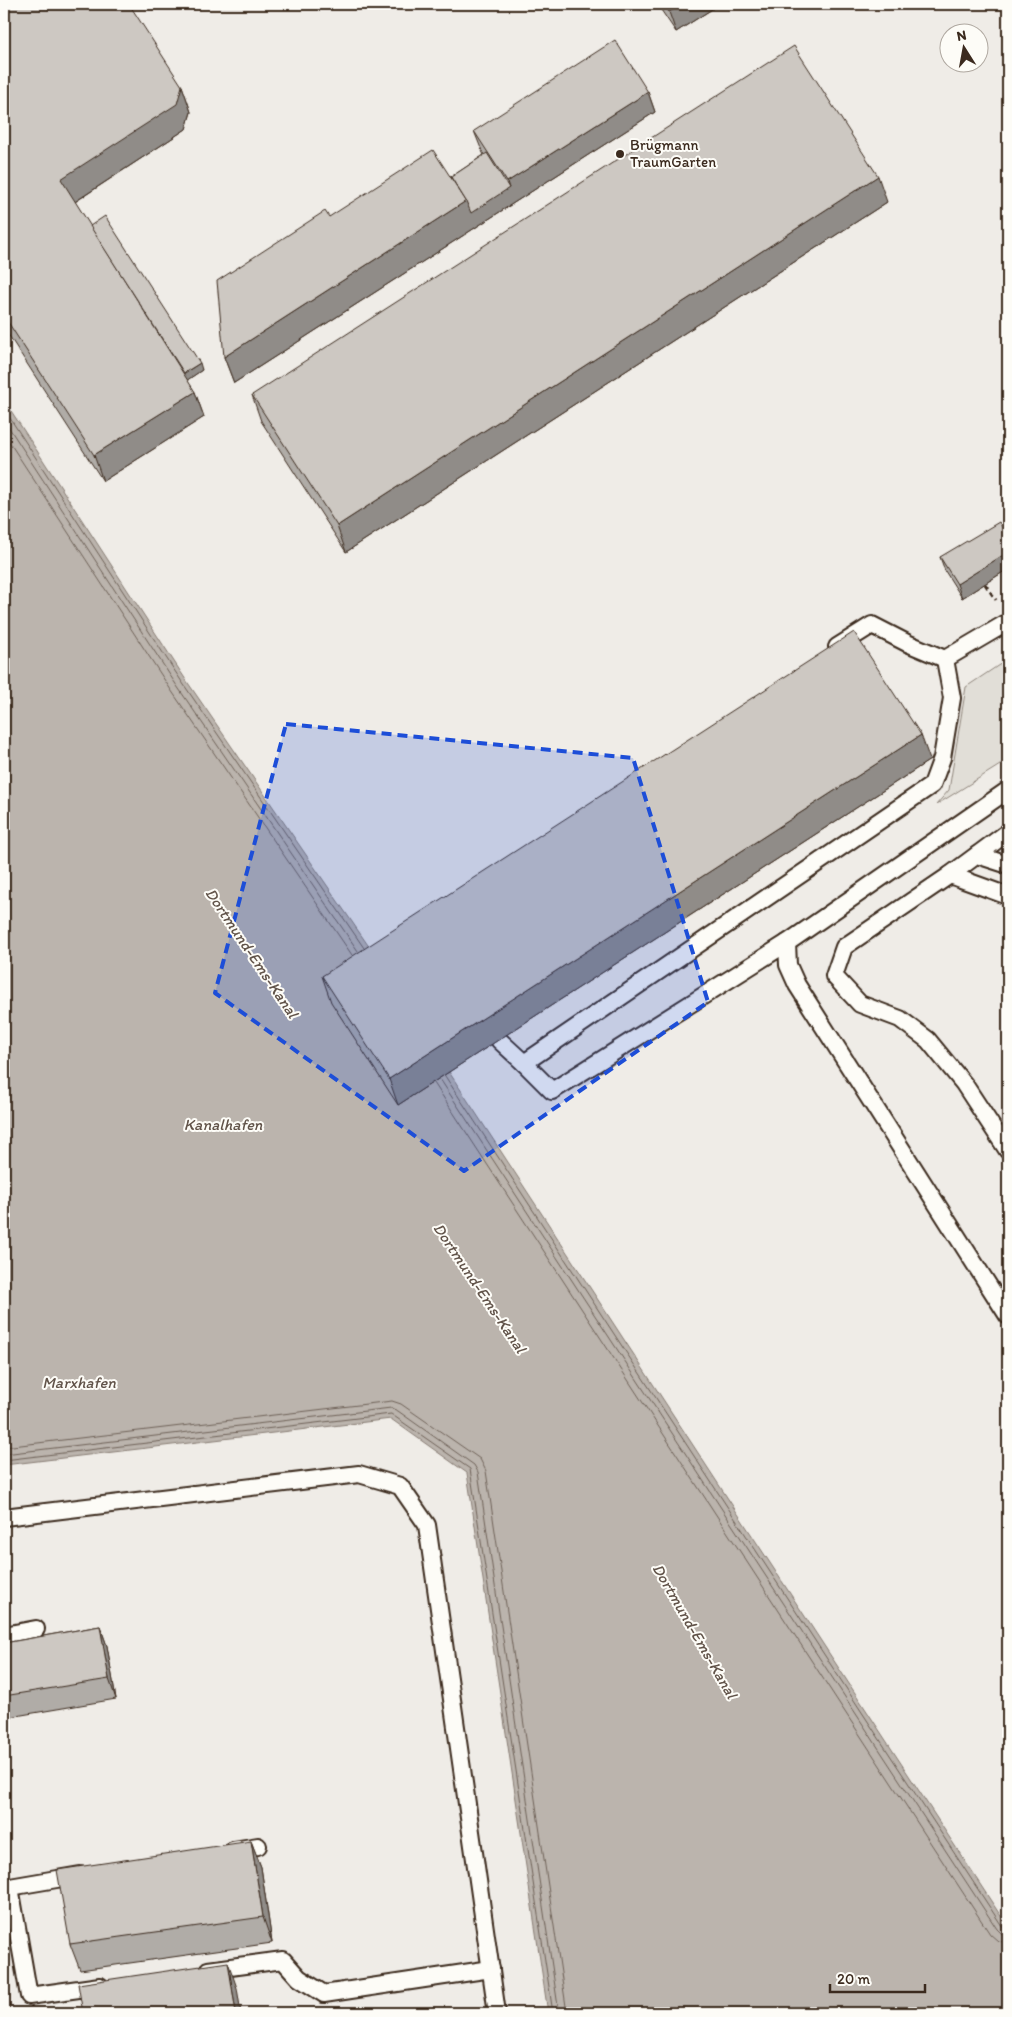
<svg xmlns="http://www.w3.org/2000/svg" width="1012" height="2017" font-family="Itim,sans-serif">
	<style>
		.built { fill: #efece7; fill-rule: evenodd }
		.green { fill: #e1ded7; stroke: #8e847a }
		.water { fill: #bbb4ad; stroke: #887d74 }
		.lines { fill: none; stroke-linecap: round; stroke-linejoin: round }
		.shore { stroke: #6e6157; stroke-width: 1 }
		.lane-casing { stroke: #3b2a1e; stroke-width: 20 }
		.path { stroke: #3b2a1e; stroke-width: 3; stroke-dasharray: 5 4; stroke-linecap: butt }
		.lane { stroke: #fdfcf7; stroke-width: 16 }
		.wall { fill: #b0aca7; stroke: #3b2a1e }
		.shaded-wall { fill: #908c88; stroke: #3b2a1e }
		.building { fill: #cdc8c2; stroke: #3b2a1e }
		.marked { fill: #1d4ed8; fill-opacity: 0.2; stroke: #1d4ed8; stroke-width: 4; stroke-dasharray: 10 6; stroke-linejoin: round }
		.poi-dot { fill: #3b2a1e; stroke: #fdfcf7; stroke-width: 2 }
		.labels { text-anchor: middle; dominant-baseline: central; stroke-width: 4; stroke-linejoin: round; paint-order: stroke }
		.poi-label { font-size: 15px; fill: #3b2a1e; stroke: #fdfcf7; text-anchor: start }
		.water-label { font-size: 16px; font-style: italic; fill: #615349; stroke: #fdfcf7 }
	</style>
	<rect width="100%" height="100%" fill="#fdfcf7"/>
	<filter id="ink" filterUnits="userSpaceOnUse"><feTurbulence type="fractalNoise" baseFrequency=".02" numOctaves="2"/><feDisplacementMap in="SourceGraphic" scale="10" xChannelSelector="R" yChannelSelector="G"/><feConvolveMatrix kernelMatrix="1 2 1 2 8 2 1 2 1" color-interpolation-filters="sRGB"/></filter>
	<g filter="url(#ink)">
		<path class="built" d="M4,4H1008V2013H4ZM950,32H980V62H950Z"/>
		<path class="green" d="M1008,659V760L936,805L949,790L966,687Z"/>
		<path class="water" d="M4,400L186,680L383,967L451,1075L1008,1927V2013H548L467,1473L391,1419L4,1465Z"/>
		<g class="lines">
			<g class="shore">
				<path d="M4,409L182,682L364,948"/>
				<path d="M4,420L177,686L358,951"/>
				<path d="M4,434L171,690L352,955"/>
				<path d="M445,1076L1002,1926L1008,1929"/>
				<path d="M440,1079L997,1929L1002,1934L1008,1935"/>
				<path d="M434,1083L990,1934L998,1941L1008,1943"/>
				<path d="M4,1447L392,1401L401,1404L480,1459L486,1471L567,2013"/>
				<path d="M4,1454L391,1408L398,1411L474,1465L478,1472L559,2013"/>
				<path d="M4,1460L391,1414L470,1469L553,2013"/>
			</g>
			<defs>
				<g id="lane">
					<path d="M837,647L872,625L907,643L945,659L1008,622"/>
					<path d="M1008,790L787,943L788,965L797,985L1008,1316"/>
					<path d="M1008,832L950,875L844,947L834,976L860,1004L900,1019L928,1040L964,1084L1008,1151"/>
					<path d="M977,855L1008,865"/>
					<path d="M950,875L1008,896"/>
					<path d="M499,1040L524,1063L932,785L942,758L952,698L945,659"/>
					<path d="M524,1063L552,1091L787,943"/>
					<path d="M4,1517L359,1474L400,1486L427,1525L497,2013"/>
					<path d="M4,1635L36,1629"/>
					<path d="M233,1850L258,1846"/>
					<path d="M10,1887L29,1996L100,1986"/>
					<path d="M4,1888L80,1875"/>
					<path d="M208,1970L283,1960L299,1978L324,1994L491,1969"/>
				</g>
			</defs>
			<use href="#lane" class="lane-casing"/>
			<path class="path" d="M985,584L996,600"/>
			<use href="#lane" class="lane"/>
		</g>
		<g class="wall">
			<path d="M4,4L182,86L191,112L186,129L75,202L90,226L202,370L187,380L195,392L204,417L103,481L4,328Z"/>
			<path d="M657,4H720L676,32Z"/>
			<path d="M648,92L655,112L234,383L224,357L329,217L451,177L484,155L482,151L474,131Z"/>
			<path d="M887,202L346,552L261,421L252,395Z"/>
			<path d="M1008,537V569L962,598L945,571L940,557Z"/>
			<path d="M930,760L398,1105L331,1002L322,976Z"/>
			<path d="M100,1626L107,1646L116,1699L4,1718V1643Z"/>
			<path d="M251,1841L261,1867L272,1943L80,1970L70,1944Z"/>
		</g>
		<g class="shaded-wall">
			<path d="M682,4H720L676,32L669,12Z"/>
			<path d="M182,86L191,112L186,129L70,205L61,179Z"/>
			<path d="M648,92L655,112L234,383L224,357L466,201L509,188L507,182Z"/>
			<path d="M878,176L887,202L346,552L337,526Z"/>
			<path d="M200,363L202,370L183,383L180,376Z"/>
			<path d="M195,392L204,417L103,481L94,455Z"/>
			<path d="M1008,552V569L962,598L957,584Z"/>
			<path d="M921,735L930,760L398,1105L389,1079Z"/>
			<path d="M100,1626L107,1646L116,1699L109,1679Z"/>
			<path d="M251,1841L261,1867L272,1943L263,1917Z"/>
			<path d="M228,1962L237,1988L241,2013H236Z"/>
		</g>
		<g class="building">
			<path d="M4,4H129L182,86L177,104L61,179L195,392L94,455L4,316Z"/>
			<path d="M663,4H682L669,12Z"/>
			<path d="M615,40L648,92L507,182L474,131Z"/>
			<path d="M794,46L878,176L337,526L252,395Z"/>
			<path d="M433,150L466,201L224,357L217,281L325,211L329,217Z"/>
			<path d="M487,153L509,188L471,213L466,201L451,177Z"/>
			<path d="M105,216L200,363L184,373L90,226Z"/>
			<path d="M999,522L1008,537V552L957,584L940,557Z"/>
			<path d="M854,632L921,735L389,1079L322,976Z"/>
			<path d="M100,1626L109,1679L4,1696V1643Z"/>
			<path d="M251,1841L263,1917L70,1944L57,1870Z"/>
			<path d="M228,1962L236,2013H83L78,1984Z"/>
		</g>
	</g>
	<path class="marked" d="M286,724L633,758L708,1002L464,1171L215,993Z"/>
	<circle class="poi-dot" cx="620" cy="154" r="5"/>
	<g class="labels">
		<g class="poi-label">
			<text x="630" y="145">Brügmann<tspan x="630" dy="17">TraumGarten</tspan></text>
		</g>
		<g class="water-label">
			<text transform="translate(252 953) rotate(56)">Dortmund-Ems-Kanal</text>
			<text x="223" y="1124">Kanalhafen</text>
			<text transform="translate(480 1288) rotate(56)">Dortmund-Ems-Kanal</text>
			<text x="79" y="1382">Marxhafen</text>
			<text transform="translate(695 1631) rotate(60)">Dortmund-Ems-Kanal</text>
		</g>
	</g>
	<rect width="1012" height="2017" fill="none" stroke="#fdfcf7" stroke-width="20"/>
	<rect x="10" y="10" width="992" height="1997" fill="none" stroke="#3b2a1e" stroke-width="2" filter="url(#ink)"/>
	<g transform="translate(964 48) rotate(349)"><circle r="24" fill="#fdfcf7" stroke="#afa8a0"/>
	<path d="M0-4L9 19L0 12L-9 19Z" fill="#3b2a1e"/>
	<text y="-8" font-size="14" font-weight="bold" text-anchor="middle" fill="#3b2a1e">N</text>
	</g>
	<path d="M830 1984v8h95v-8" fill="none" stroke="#3b2a1e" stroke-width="2.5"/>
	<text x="837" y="1984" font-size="15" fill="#3b2a1e" stroke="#fdfcf7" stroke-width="4" paint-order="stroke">20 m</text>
</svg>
